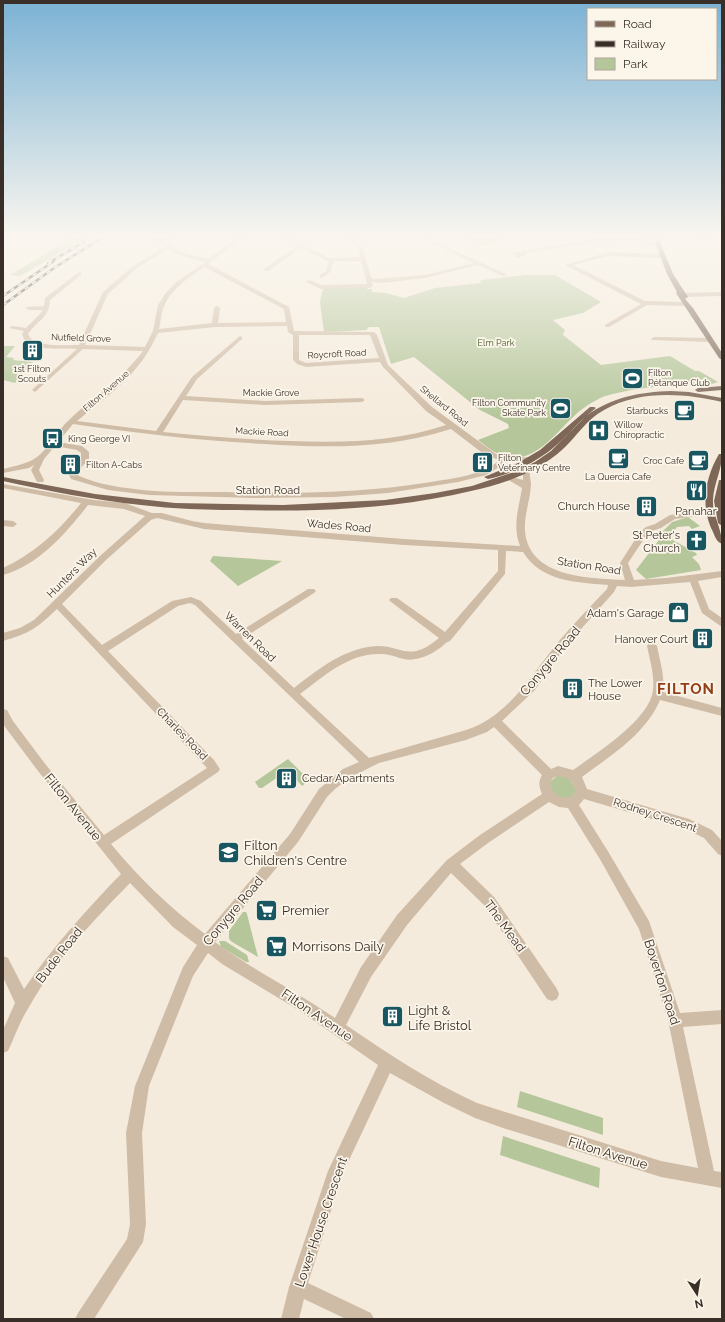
<svg xmlns="http://www.w3.org/2000/svg" width="725" height="1322" font-family="Raleway,sans-serif">
	<style>
		.green { fill: #b4c69a }
		.lines { fill: none; stroke-linecap: round; stroke-linejoin: round }
		.minor { fill: #cfbca6; fill-rule: evenodd }
		.major { fill: #7e6757; fill-rule: evenodd }
		.rail-casing { stroke: #3a2f28; stroke-width: 2.5 }
		.rail { stroke: #fcf5ea; stroke-width: 1.5; stroke-dasharray: 4.5; stroke-linecap: butt }
		.labels { text-anchor: middle; dominant-baseline: central; stroke-width: 3.5; stroke-linejoin: round; paint-order: stroke }
		.far-street-label { font-size: 9px; fill: #3a2f28; stroke: #fcf5ea }
		.far-park-label { font-size: 9px; fill: #455c29; stroke: #fcf5ea }
		.far-poi-label { font-size: 9px; fill: #3a2f28; stroke: #fcf5ea; text-anchor: start }
		.street-label { font-size: 11px; fill: #3a2f28; stroke: #fcf5ea }
		.poi-label { font-size: 11px; fill: #3a2f28; stroke: #fcf5ea; text-anchor: end }
		.near-street-label { font-size: 13px; fill: #3a2f28; stroke: #fcf5ea }
		.near-poi-label { font-size: 13px; fill: #3a2f28; stroke: #fcf5ea; text-anchor: start }
		.district-label { font-size: 15px; font-weight: bold; letter-spacing: 1px; fill: #933e17; stroke: #fcf5ea }
	</style>
	<rect width="100%" height="100%" fill="#f5ebdc"/>
	<g class="green">
		<path d="M74,237H88L20,276L10,275Z"/>
		<path d="M464,237H505L485,246Z"/>
		<path d="M526,275H555L601,302L583,313L553,320L565,330L563,335L601,365L670,356L695,371H699L718,382C706,387 695,384 682,385C659,386 636,388 613,394C602,396 590,403 581,410C559,427 537,466 504,456C494,453 486,446 478,440L509,428L508,424L480,410L414,357L391,364L379,327H369L366,330L324,332L320,302L323,288H367V289H372V292L386,293L404,298L435,288L480,283L481,280Z"/>
		<path d="M3,346H15L6,357L14,358L13,360L33,362L15,383L3,380Z"/>
		<path d="M688,517L700,526L692,529L689,526L677,527L669,538L696,553L697,555L692,557L699,564L701,570L646,579L636,570L659,540L658,536L672,522Z"/>
		<path d="M213,556L282,561L238,586L210,561Z"/>
		<path d="M288,759L309,780L302,786L288,770L262,788H259L255,782Z"/>
		<path d="M557,776C568,775 573,781 576,791L572,797L559,798L550,788L551,781Z"/>
		<path d="M243,912H246L247,914L258,957L232,942L229,939V931Z"/>
		<path d="M219,941H225L247,955L249,962H246L221,947Z"/>
		<path d="M520,1091L603,1118V1135L517,1107Z"/>
		<path d="M503,1136L600,1168L599,1188L500,1155Z"/>
	</g>
	<g class="lines">
		<g class="minor">
			<path d="M148,237H154L159,239L175,237L163,241L186,254L208,259L239,237H244L208,264L289,307L294,331L374,332L377,335L388,365L432,407L496,454L509,458L530,457L534,459L524,462H507L486,475L458,482L388,493L334,497L254,498L149,495L108,490L71,479L68,473L81,459V453L77,450L55,446L44,459L39,470L44,480L43,482H37L31,470L34,465L29,468L3,473V469C15,466 27,464 37,457C49,448 58,430 69,420C94,396 122,379 143,351L83,349L35,392L32,390L33,389L77,349C62,348 26,352 22,334L24,331L9,328L12,326L26,328L40,314L43,310H29L26,308L27,307L44,306L45,298L79,272L81,273V275L50,300C49,318 38,320 28,334C32,348 67,345 79,345L103,292L133,266L165,246ZM168,249L182,256L205,262L175,283L165,294L158,305L153,331L145,347L85,345L108,294L137,268ZM204,267L284,309L286,322L218,323L220,308L217,306L214,308L212,323L159,329C161,321 161,311 165,304C173,287 190,277 204,267ZM287,326L288,332L293,335V360L297,364L306,367L380,362L383,367L426,411L446,425C395,442 344,443 290,441C248,440 205,436 163,432L183,400L265,405L362,402L365,400L362,398L265,401L186,396L197,379L242,339V337L240,336L192,377L156,431L77,421C97,404 121,388 137,367C146,357 152,345 158,333L215,327ZM299,335H370L379,358L306,363L299,360ZM73,424C137,433 200,441 265,444C328,448 390,449 451,429L485,455L500,460C480,476 455,478 431,482C363,493 295,494 226,492C193,492 160,493 127,488C109,486 93,482 77,475L76,473L89,459V452L82,446L58,442Z"/>
			<path d="M276,237L289,238L329,258L360,257L357,248L348,237H353L363,248L371,278L374,279L425,275L474,263L419,237H424L508,275L503,276L478,265L425,278L383,283L372,282L373,286L370,288L321,289L306,282L309,280L322,285L367,284L361,261H334L330,272L322,278L319,276L326,271L329,262L301,248L268,271H264V269L297,246Z"/>
			<path d="M644,237L649,242L661,244L658,246L648,245L640,240L599,242L525,253V256L517,258L511,253L599,238Z"/>
			<path d="M696,237L708,238L705,240Z"/>
			<path d="M608,252L662,254L665,256L662,258L608,256L573,265L645,301L686,302L689,304L686,306L647,305L609,327H605V325L641,304L565,265Z"/>
			<path d="M722,292V296L684,297L681,295L684,293Z"/>
			<path d="M654,337L710,338L713,340L710,342L652,340L651,339Z"/>
			<path d="M523,468H529L530,470C529,475 531,480 531,485C530,501 524,515 525,531C529,578 589,578 625,580L620,563L640,532L646,527L655,524L670,515L696,512L709,506L713,509L700,516L675,519L661,528L652,531L646,536L628,563L634,580L666,578L722,571V577L698,581L709,609L722,618V627L702,613L690,582L631,587L617,586L614,592L566,646L535,690L502,721L551,769L558,766L573,770C597,753 644,723 652,695C656,679 650,661 647,646L649,643H655L657,646C660,661 665,677 663,692L722,708V716L660,700C646,734 610,756 582,777L587,789L689,819L712,830L722,841V856L718,854L704,838L686,829L584,799L579,805L609,853L649,921L680,1013L722,1010V1024L683,1027L714,1171L722,1172V1188L661,1177L503,1128L475,1118L444,1103L390,1073L343,1173L308,1283L371,1313L374,1319H346L304,1299L299,1319H281L289,1287L328,1171L378,1065L300,1011L222,964L208,953L193,976L149,1086L142,1133L146,1224L143,1242L94,1319H75L78,1313L127,1239L130,1224L126,1133L135,1086L183,967L197,945L173,927L130,883C93,921 55,961 29,1007C20,1021 15,1036 8,1051L3,1053V1030L15,1003L3,977V956L8,958L24,989C52,948 86,910 121,874L38,771L5,727L3,723V709L7,710L13,721L46,765L104,835L207,768L57,609C36,629 30,633 3,641V633L20,628L34,620L100,556L145,516L124,509L88,505C66,533 39,565 3,575V568C35,553 59,531 81,503L3,488V484L94,500L125,503L152,513H162L192,521L204,523L404,539L520,546C512,527 519,507 522,488L505,478L509,476L523,480ZM157,518L204,529L404,545L498,550V571L445,632L397,598H391L389,600L391,602L439,638C406,666 400,641 368,647C339,652 316,671 294,688L242,639L314,593L316,591L314,589H308L236,634L201,601L191,597L172,601L102,645L62,604L106,560L151,520ZM506,551L523,552C542,582 575,582 608,585L607,589C591,606 574,623 559,641C532,674 509,716 466,730L369,758L300,694C324,676 350,652 382,654C393,654 404,662 415,659C424,658 433,653 440,648C444,645 446,642 450,641L505,574ZM190,603L195,605L359,762L343,769L319,789L290,834L205,934C170,908 139,878 111,844L218,772L220,769L214,760L108,651L178,606ZM494,727L542,775C538,782 539,787 542,794L480,835L447,860L397,915L361,967L335,1018C296,991 253,970 215,942L298,842L327,797L335,789L351,777L379,763L466,740L487,732ZM558,776C568,777 575,782 575,792L572,797H560L551,789V781L553,778ZM549,802L559,807L568,808L601,861L639,929L668,1020L698,1168L661,1161L477,1103C429,1081 390,1055 346,1025L371,977L407,925L451,873L484,905L547,999L552,1001L557,999L559,994L557,989L494,897L460,864L488,843Z"/>
			<path d="M3,520L13,521L17,524L13,527L3,526Z"/>
		</g>
		<g class="major">
			<path d="M653,237H658L673,274L688,297L685,299L686,300L693,308L722,353V360L719,358L676,293L677,292L667,274Z"/>
			<path d="M722,386V390L698,392L695,390L698,388Z"/>
			<path d="M671,391L689,392L722,398V402C684,393 639,390 604,410C587,419 577,436 563,449C538,472 504,484 471,491C396,509 316,512 239,510C206,510 173,509 141,505C94,500 49,491 3,481V477L95,494L175,503L283,505L385,500L435,493L472,486L514,472L535,462L551,451L585,417C574,427 564,439 553,448C535,463 511,474 488,479L484,477L518,463L540,450L590,407H594L596,408L586,416C612,397 640,392 671,391Z"/>
			<path d="M719,454H722C722,470 714,483 713,499C712,515 722,528 722,544C717,542 715,537 713,532C700,507 705,478 719,454Z"/>
			<path d="M719,480H722V526L718,523L714,501Z"/>
		</g>
		<defs>
			<g id="rail">
				<path d="M48,263L84,242"/>
				<path d="M3,296L54,261"/>
				<path d="M3,305L54,268L103,237"/>
			</g>
		</defs>
		<use href="#rail" class="rail-casing"/>
		<use href="#rail" class="rail"/>
	</g>
	<linearGradient id="sky" x2="0" y2="1"><stop stop-color="#7bb2d4"/><stop offset="0.56" stop-color="#faf6ef"/><stop offset="1" stop-color="#faf6ef" stop-opacity="0"/></linearGradient>
	<rect width="725" height="422" fill="url(#sky)"/>
	<defs>
		<symbol id="building-square" viewBox="-11 -11 22 22"><rect x="-9" y="-9" width="18" height="18" rx="4" fill="#185761" stroke="#fcf5ea"/><path d="M-4-6H4V6H1V3H-1V6H-4ZM-2.5-4.3h1.7v1.8h-1.7ZM.8-4.3h1.7v1.8H.8ZM-2.5-1h1.7V.8h-1.7ZM.8-1h1.7V.8H.8Z" fill="#fff"/></symbol>
		<symbol id="stadium-square" viewBox="-11 -11 22 22"><rect x="-9" y="-9" width="18" height="18" rx="4" fill="#185761" stroke="#fcf5ea"/><path d="M0-5a6.5 5 0 1 0 0 10a6.5 5 0 1 0 0-10ZM-3.5-1.8h7v3.6h-7Z" fill="#fff"/></symbol>
		<symbol id="cafe-square" viewBox="-11 -11 22 22"><rect x="-9" y="-9" width="18" height="18" rx="4" fill="#185761" stroke="#fcf5ea"/><path d="M-5.5-4.5H6V0H3Q3 3.5 0 3.5H-2.5Q-5.5 3.5-5.5 0ZM3-3.2v2h1.7v-2ZM-6 4.5H4V6H-6Z" fill="#fff"/></symbol>
		<symbol id="hospital-square" viewBox="-11 -11 22 22"><rect x="-9" y="-9" width="18" height="18" rx="4" fill="#185761" stroke="#fcf5ea"/><path d="M-5-5h3v3.5h4V-5h3V5h-3V1.5h-4V5h-3Z" fill="#fff"/></symbol>
		<symbol id="bus-square" viewBox="-11 -11 22 22"><rect x="-9" y="-9" width="18" height="18" rx="4" fill="#185761" stroke="#fcf5ea"/><path d="M-5-6H5V4H4V6H2V4H-2V6H-4V4H-5ZM-3.5-4V0h7V-4ZM-3.5 1.2v1.5H-2V1.2ZM2 1.2v1.5H3.5V1.2Z" fill="#fff"/></symbol>
		<symbol id="restaurant-square" viewBox="-11 -11 22 22"><rect x="-9" y="-9" width="18" height="18" rx="4" fill="#185761" stroke="#fcf5ea"/><path d="M-5-6h1v4h1v-4h1v4h1v-4h1v5L-1.5 .5V6h-2V.5L-5-1ZM5-6V6H3V1.5H1.5Q1.5-4 5-6Z" fill="#fff"/></symbol>
		<symbol id="church-square" viewBox="-11 -11 22 22"><rect x="-9" y="-9" width="18" height="18" rx="4" fill="#185761" stroke="#fcf5ea"/><path d="M-1.2-6h2.4v3.5h3.3v2.4h-3.3V6h-2.4V-.1h-3.3v-2.4h3.3Z" fill="#fff"/></symbol>
		<symbol id="shop-square" viewBox="-11 -11 22 22"><rect x="-9" y="-9" width="18" height="18" rx="4" fill="#185761" stroke="#fcf5ea"/><path d="M-5-2.5h2.3a2.7 3.5 0 0 1 5.4 0H5L5.5 6h-11ZM-1.5-2.5h3a1.5 2.3 0 0 0-3 0Z" fill="#fff"/></symbol>
		<symbol id="school-square" viewBox="-11 -11 22 22"><rect x="-9" y="-9" width="18" height="18" rx="4" fill="#185761" stroke="#fcf5ea"/><path d="M0-5L7-2L0 1L-7-2ZM-4 1L0 2.5L4 1V4Q0 6-4 4Z" fill="#fff"/></symbol>
		<symbol id="supermarket-square" viewBox="-11 -11 22 22"><rect x="-9" y="-9" width="18" height="18" rx="4" fill="#185761" stroke="#fcf5ea"/><path d="M-6-5.5h2.5l.6 2H6L4.5 2H-2.5L-4.4-4H-6ZM-1.5 3.2a1.3 1.3 0 1 0 .1 0ZM3 3.2a1.3 1.3 0 1 0 .1 0Z" fill="#fff"/></symbol>
	</defs>
	<g fill-rule="evenodd">
		<use href="#building-square" x="20" y="338" width="25" height="25"/>
		<use href="#stadium-square" x="620" y="366" width="25" height="25"/>
		<use href="#stadium-square" x="548" y="396" width="25" height="25"/>
		<use href="#cafe-square" x="672" y="398" width="25" height="25"/>
		<use href="#hospital-square" x="586" y="418" width="25" height="25"/>
		<use href="#bus-square" x="40" y="426" width="25" height="25"/>
		<use href="#cafe-square" x="606" y="446" width="25" height="25"/>
		<use href="#cafe-square" x="686" y="448" width="25" height="25"/>
		<use href="#building-square" x="470" y="450" width="25" height="25"/>
		<use href="#building-square" x="58" y="452" width="25" height="25"/>
		<use href="#restaurant-square" x="684" y="478" width="25" height="25"/>
		<use href="#building-square" x="634" y="494" width="25" height="25"/>
		<use href="#church-square" x="684" y="528" width="25" height="25"/>
		<use href="#shop-square" x="666" y="600" width="25" height="25"/>
		<use href="#building-square" x="690" y="626" width="25" height="25"/>
		<use href="#building-square" x="560" y="676" width="25" height="25"/>
		<use href="#building-square" x="274" y="766" width="25" height="25"/>
		<use href="#school-square" x="216" y="840" width="25" height="25"/>
		<use href="#supermarket-square" x="254" y="898" width="25" height="25"/>
		<use href="#supermarket-square" x="264" y="934" width="25" height="25"/>
		<use href="#building-square" x="380" y="1004" width="25" height="25"/>
	</g>
	<g class="labels">
		<g class="far-street-label">
			<text transform="translate(81 338) rotate(2)">Nutfield Grove</text>
			<text transform="translate(337 354) rotate(-3)">Roycroft Road</text>
			<text transform="translate(106 391) rotate(-41)">Filton Avenue</text>
			<text x="271" y="393">Mackie Grove</text>
			<text transform="translate(444 406) rotate(39)">Shellard Road</text>
			<text transform="translate(262 432) rotate(3)">Mackie Road</text>
		</g>
		<g class="far-park-label">
			<text x="496" y="343">Elm Park</text>
		</g>
		<g class="far-poi-label">
			<text x="32" y="369" text-anchor="middle">1st Filton<tspan x="32" dy="10">Scouts</tspan></text>
			<text x="648" y="373">Filton<tspan x="648" dy="10">Pétanque Club</tspan></text>
			<text x="546" y="403" text-anchor="end">Filton Community<tspan x="546" dy="10">Skate Park</tspan></text>
			<text x="668" y="411" text-anchor="end">Starbucks</text>
			<text x="614" y="425">Willow<tspan x="614" dy="10">Chiropractic</tspan></text>
			<text x="68" y="439">King George VI</text>
			<text x="498" y="458">Filton<tspan x="498" dy="10">Veterinary Centre</tspan></text>
			<text x="684" y="461" text-anchor="end">Croc Cafe</text>
			<text x="86" y="465">Filton A-Cabs</text>
			<text x="618" y="477" text-anchor="middle">La Quercia Cafe</text>
		</g>
		<g class="street-label">
			<text x="268" y="490">Station Road</text>
			<text transform="translate(339 526) rotate(5)">Wades Road</text>
			<text transform="translate(589 566) rotate(9)">Station Road</text>
			<text transform="translate(72 573) rotate(-45)">Hunters Way</text>
			<text transform="translate(250 637) rotate(44)">Warren Road</text>
			<text transform="translate(182 734) rotate(46)">Charles Road</text>
			<text transform="translate(655 815) rotate(18)">Rodney Crescent</text>
		</g>
		<g class="poi-label">
			<text x="630" y="506">Church House</text>
			<text x="696" y="511" text-anchor="middle">Panahar</text>
			<text x="680" y="535">St Peter's<tspan x="680" dy="13">Church</tspan></text>
			<text x="664" y="613">Adam's Garage</text>
			<text x="688" y="639">Hanover Court</text>
			<text x="588" y="683" text-anchor="start">The Lower<tspan x="588" dy="13">House</tspan></text>
			<text x="302" y="778" text-anchor="start">Cedar Apartments</text>
		</g>
		<g class="near-street-label">
			<text transform="translate(550 661) rotate(-50)">Conygre Road</text>
			<text transform="translate(73 807) rotate(51)">Filton Avenue</text>
			<text transform="translate(233 911) rotate(-50)">Conygre Road</text>
			<text transform="translate(505 926) rotate(54)">The Mead</text>
			<text transform="translate(59 955) rotate(-52)">Bude Road</text>
			<text transform="translate(662 982) rotate(72)">Boverton Road</text>
			<text transform="translate(317 1015) rotate(34)">Filton Avenue</text>
			<text transform="translate(608 1153) rotate(17)">Filton Avenue</text>
			<text transform="translate(321 1222) rotate(-71)">Lower House Crescent</text>
		</g>
		<g class="near-poi-label">
			<text x="244" y="845">Filton<tspan x="244" dy="15">Children's Centre</tspan></text>
			<text x="282" y="910">Premier</text>
			<text x="292" y="946">Morrisons Daily</text>
			<text x="408" y="1010">Light &amp;<tspan x="408" dy="15">Life Bristol</tspan></text>
		</g>
		<g class="district-label">
			<text x="686" y="689">FILTON</text>
		</g>
	</g>
	<rect width="725" height="1322" fill="none" stroke="#3a2f28" stroke-width="8"/>
	<rect x="587" y="8" width="130" height="72" fill="#fcf5ea" stroke="#aea69c"/>
	<rect x="595" y="21" width="20" height="6" fill="#7e6757" stroke="#aea69c"/>
	<text x="623" y="28" font-size="12" fill="#3a2f28">Road</text>
	<rect x="595" y="41" width="20" height="6" fill="#3a2f28" stroke="#aea69c"/>
	<text x="623" y="48" font-size="12" fill="#3a2f28">Railway</text>
	<rect x="595" y="58" width="20" height="12" fill="#b4c69a" stroke="#aea69c"/>
	<text x="623" y="68" font-size="12" fill="#3a2f28">Park</text>
	<g transform="translate(697 1294) rotate(168)" stroke="#fcf5ea" stroke-width="3" paint-order="stroke">
	<path d="M0-3L7 15L0 10L-7 15Z" fill="#3a2f28"/>
	<text y="-6" font-size="11" font-weight="bold" text-anchor="middle" fill="#3a2f28">N</text>
	</g>
</svg>
